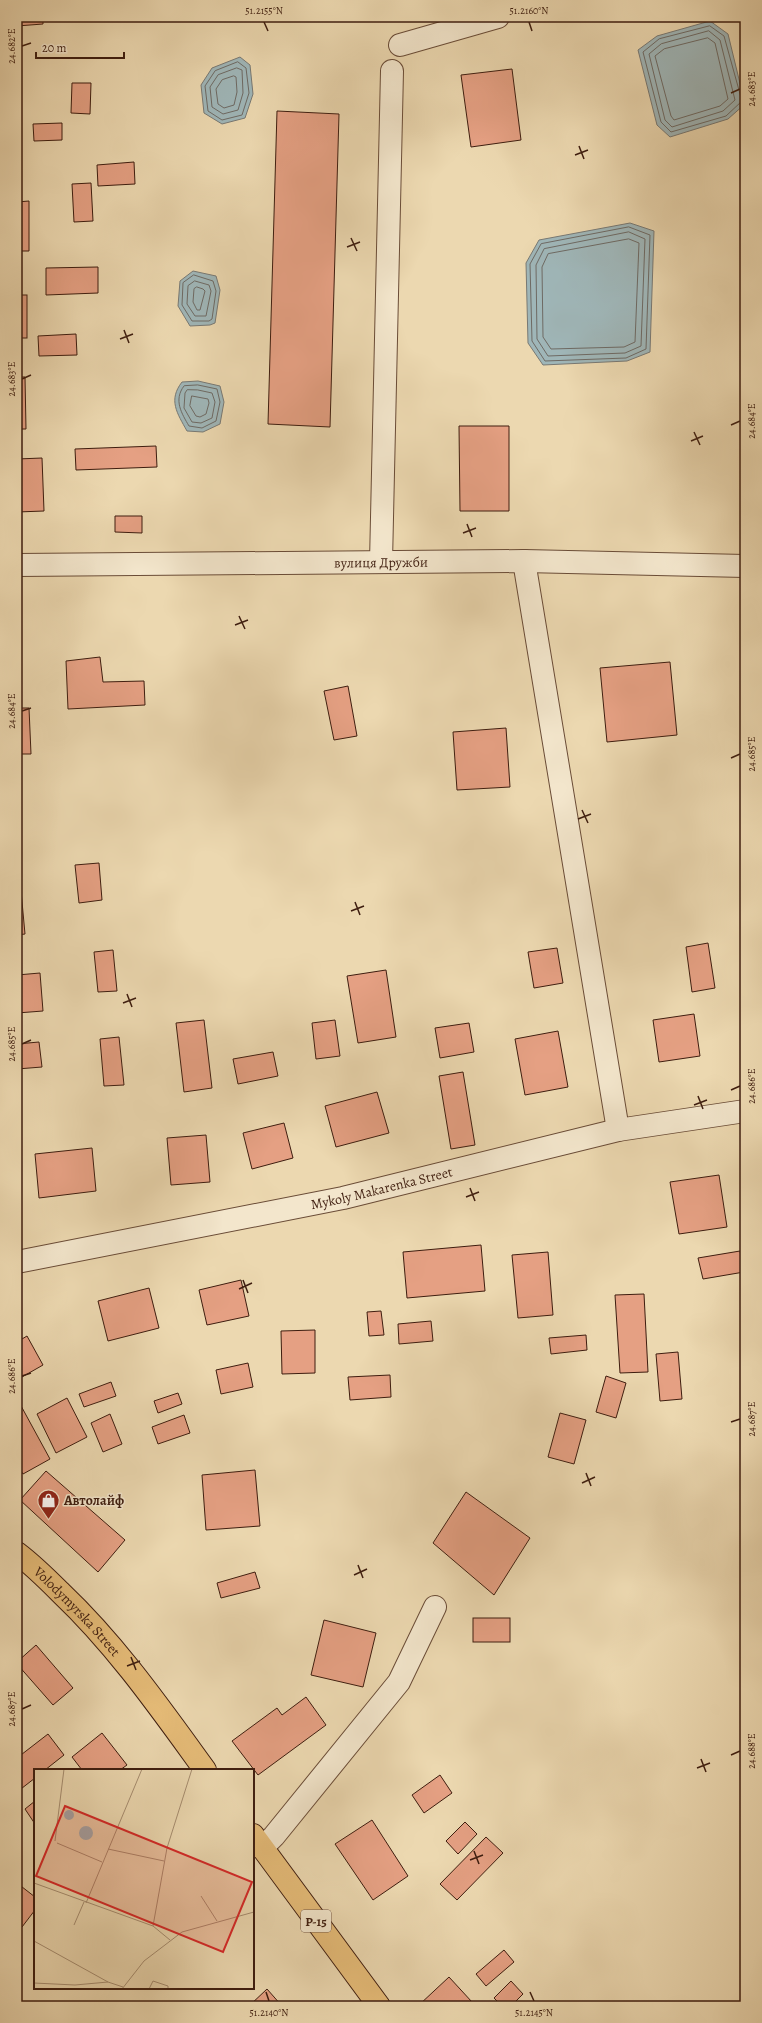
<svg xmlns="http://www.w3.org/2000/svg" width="762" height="2023" font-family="Alegreya,serif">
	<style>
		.water { fill: #9fb6b8; stroke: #787974 }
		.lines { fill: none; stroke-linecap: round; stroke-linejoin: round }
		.shore { stroke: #6e6a64; stroke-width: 1 }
		.building { fill: #e5a083; stroke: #3e1d0f }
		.minor-casing { stroke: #6a4c37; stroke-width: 24 }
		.major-casing { stroke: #3e1d0f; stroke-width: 24 }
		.minor { stroke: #f3e6cc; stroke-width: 22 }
		.major { stroke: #e6bc78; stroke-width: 22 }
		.ticks { fill: none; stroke: #3e1d0f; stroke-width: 1.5 }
		.labels { text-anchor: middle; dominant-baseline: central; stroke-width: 3; stroke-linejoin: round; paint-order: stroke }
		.shield { fill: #f3e6cc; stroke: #745948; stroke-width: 1 }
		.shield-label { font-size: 13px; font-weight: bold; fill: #3e1d0f }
		.street-label { font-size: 14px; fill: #3e1d0f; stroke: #f3e6cc }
		.poi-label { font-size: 14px; font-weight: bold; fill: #3e1d0f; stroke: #f3e6cc; text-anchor: start }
		.inset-road { fill: none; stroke: #a68d70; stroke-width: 1 }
		.view { fill: #d62828; fill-opacity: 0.15; stroke: #d62828; stroke-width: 2 }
		.inset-edge { fill: none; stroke: #3e1d0f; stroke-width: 2 }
		.neatline { fill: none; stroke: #3e1d0f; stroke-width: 1.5 }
		.ticks-label { font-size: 10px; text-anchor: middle; fill: #3e1d0f }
	</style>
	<rect width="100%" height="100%" fill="#ecd8b0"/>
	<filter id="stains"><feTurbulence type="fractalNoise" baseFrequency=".005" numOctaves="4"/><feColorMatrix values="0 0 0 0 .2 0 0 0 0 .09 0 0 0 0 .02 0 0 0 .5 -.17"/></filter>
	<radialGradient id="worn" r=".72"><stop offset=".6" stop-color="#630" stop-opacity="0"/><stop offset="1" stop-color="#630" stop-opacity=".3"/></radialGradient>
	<g class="water">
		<path d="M710,21L728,34L745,104L728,119L670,137L657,125L638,50L657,36Z"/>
		<path d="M240,57L250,65L253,94L245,118L222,124L204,113L201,85L212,68Z"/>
		<path d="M630,223L654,231L650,352L627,361L543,365L528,343L526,263L539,240Z"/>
		<path d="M193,271L216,276L220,290L215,323L210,325L190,326L178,306L180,281Z"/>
		<path d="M198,381L220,386L224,402L220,424L203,432L187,431C177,413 168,400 182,382Z"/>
	</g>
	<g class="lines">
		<g class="shore">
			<path d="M710,26L724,36L742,101L726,116L671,132L661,122L643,52L659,39Z"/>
			<path d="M709,31L720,40L735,100L723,111L672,127L665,120L649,54L661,44Z"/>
			<path d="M708,38L715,43L728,99L720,106L674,120L671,116L655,56L664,49Z"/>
			<path d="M238,62L246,68L249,93L242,115L222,120L208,111L205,86L215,71Z"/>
			<path d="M237,68L242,70L243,93L238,110L223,114L212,107L210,87L218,75Z"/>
			<path d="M234,76L236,77L237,92L234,105L224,108L218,104L216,89L222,80Z"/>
			<path d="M629,227L650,235L646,349L626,358L545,361L532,341L530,264L541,244Z"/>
			<path d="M629,232L645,239L641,346L625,353L548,356L537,339L536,265L544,249Z"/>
			<path d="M629,239L639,243L635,342L624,347L551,349L543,337L542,267L548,254Z"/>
			<path d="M194,275L213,281L216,291L212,319L209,321H192L182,305L183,283Z"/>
			<path d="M195,281L209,285L211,291L206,316H195L187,304L188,286Z"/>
			<path d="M197,287L203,289L205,291L200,310H197L193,302L194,289Z"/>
			<path d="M198,385L217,389L220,402L216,421L202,428L189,426C182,414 173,400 184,386Z"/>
			<path d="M198,390L212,393L215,402L212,418L201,423L192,422L184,408L185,393L187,390Z"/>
			<path d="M192,396L208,399L209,403L206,414L200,417L196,416L190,406Z"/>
		</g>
	</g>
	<g class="building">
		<path d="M17,17H43V24L17,26Z"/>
		<path d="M83,17H134V20Z"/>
		<path d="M512,69L521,140L471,147L461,75Z"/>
		<path d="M17,77H19L20,115H17Z"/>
		<path d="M72,83H91L90,114L71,113Z"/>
		<path d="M277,111L339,114L330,427L268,424Z"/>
		<path d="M62,123V140L34,141L33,124Z"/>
		<path d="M134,162L135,184L98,186L97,165Z"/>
		<path d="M91,183L93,221L74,222L72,184Z"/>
		<path d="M29,201V251H17V202Z"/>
		<path d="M98,267V293L46,295V268Z"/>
		<rect x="17" y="295" width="10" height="43"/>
		<path d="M76,334L77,355L39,356L38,336Z"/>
		<path d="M17,377H25L26,429H17Z"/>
		<path d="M459,426H509V511H460Z"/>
		<path d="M156,446L157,467L76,470L75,449Z"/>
		<path d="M42,458L44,511L17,512V459Z"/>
		<path d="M115,516H142V533L115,532Z"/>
		<path d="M17,605H20L18,673H17Z"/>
		<path d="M100,657L103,682L144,681L145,705L68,709L66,661Z"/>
		<path d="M670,662L677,735L607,742L600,668Z"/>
		<path d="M348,686L357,736L334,740L324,691Z"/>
		<path d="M17,708H29L31,754H17Z"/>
		<path d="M506,728L510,787L457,790L453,732Z"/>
		<path d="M99,863L102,900L79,903L75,865Z"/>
		<path d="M17,891H21L25,934L17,935Z"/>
		<path d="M708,943L715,988L692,992L686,947Z"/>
		<path d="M557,948L563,983L534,988L528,952Z"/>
		<path d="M113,950L117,991L98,992L94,952Z"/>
		<path d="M386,970L396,1037L358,1043L347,976Z"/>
		<path d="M40,973L43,1011L17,1013V975Z"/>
		<path d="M694,1014L700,1056L659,1062L653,1020Z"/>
		<path d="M204,1020L212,1088L184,1092L176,1023Z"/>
		<path d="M335,1020L340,1056L316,1059L312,1023Z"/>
		<path d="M469,1023L474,1052L440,1058L435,1028Z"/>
		<path d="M558,1031L568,1087L525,1095L515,1039Z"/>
		<path d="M119,1037L124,1085L104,1086L100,1039Z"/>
		<path d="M39,1042L42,1067L17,1069V1044Z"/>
		<path d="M273,1052L278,1076L238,1084L233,1059Z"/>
		<path d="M463,1072L475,1145L451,1149L439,1076Z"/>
		<path d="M377,1092L389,1133L336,1147L325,1106Z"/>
		<path d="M284,1123L293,1158L252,1169L243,1133Z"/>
		<path d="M206,1135L210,1182L171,1185L167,1138Z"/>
		<path d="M92,1148L96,1191L39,1198L35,1154Z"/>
		<path d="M719,1175L727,1227L679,1234L670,1182Z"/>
		<path d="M481,1245L485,1291L407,1298L403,1252Z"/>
		<path d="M740,1251L744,1272L703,1279L698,1258Z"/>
		<path d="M548,1252L553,1315L518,1318L512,1255Z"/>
		<path d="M241,1280L249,1316L207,1325L199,1290Z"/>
		<path d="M149,1288L159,1328L108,1341L98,1301Z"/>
		<path d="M644,1294L648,1372L620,1373L615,1295Z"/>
		<path d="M381,1311L384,1335L369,1336L367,1312Z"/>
		<path d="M431,1321L433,1341L399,1344L398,1324Z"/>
		<path d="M315,1330V1373L282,1374L281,1331Z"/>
		<path d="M586,1335L587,1350L551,1354L549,1338Z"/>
		<path d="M27,1336L43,1365L22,1377L17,1368V1342Z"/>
		<path d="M678,1352L682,1399L660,1401L656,1354Z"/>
		<path d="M248,1363L253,1387L221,1394L216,1370Z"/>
		<path d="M390,1375L391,1397L350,1400L348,1377Z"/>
		<path d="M606,1376L626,1383L616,1418L596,1412Z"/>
		<path d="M111,1382L116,1396L84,1407L79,1394Z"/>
		<path d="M178,1393L182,1404L158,1413L154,1401Z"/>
		<path d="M67,1398L87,1437L56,1453L37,1414Z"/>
		<path d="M20,1404L50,1459L23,1474L17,1464V1405Z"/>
		<path d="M560,1413L586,1420L574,1464L548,1457Z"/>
		<path d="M110,1414L122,1444L103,1452L91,1423Z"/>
		<path d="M184,1415L190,1433L158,1444L152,1427Z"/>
		<path d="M255,1470L260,1526L206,1530L202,1475Z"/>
		<path d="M46,1471L125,1540L98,1572L20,1500Z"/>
		<path d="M466,1492L530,1538L494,1595L433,1543Z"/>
		<path d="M255,1572L260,1588L221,1598L217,1583Z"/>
		<rect x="473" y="1618" width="37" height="24"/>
		<path d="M324,1620L376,1633L363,1687L311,1675Z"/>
		<path d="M36,1645L73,1688L53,1705L17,1664V1662Z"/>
		<path d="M306,1697L326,1725L258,1775L232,1741L277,1708L282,1715Z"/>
		<path d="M102,1733L127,1765L120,1770H82L72,1757Z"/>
		<path d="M48,1734L64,1755L45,1770H35V1778L17,1792V1758Z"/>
		<path d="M440,1775L452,1793L424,1813L412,1795Z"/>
		<path d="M35,1801V1824L25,1809Z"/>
		<path d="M372,1820L408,1876L373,1900L335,1844Z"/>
		<path d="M465,1822L477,1834L458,1854L446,1841Z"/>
		<path d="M486,1837L503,1853L457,1900L440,1884Z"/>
		<path d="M17,1883L35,1897V1910L22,1927L17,1923Z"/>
		<path d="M504,1950L514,1962L486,1986L476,1974Z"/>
		<path d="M449,1977L472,2002L467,2006H421L419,2005Z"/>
		<path d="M511,1981L523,1994L511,2006H502L494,1998Z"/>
		<path d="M267,1989L282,2006H249Z"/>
	</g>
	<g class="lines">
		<defs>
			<g id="minor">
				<path d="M400,45L498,17"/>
				<path d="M524,561L618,1130"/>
				<path d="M381,562L392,71"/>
				<path id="s1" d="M17,565L524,561L745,566"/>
				<path id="s2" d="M17,1262L343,1198L618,1130L745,1111"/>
				<path d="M262,1848L274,1836L399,1682L435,1607"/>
			</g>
			<g id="major">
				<path id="s3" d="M17,1553C33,1565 46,1578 60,1592C116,1645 160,1708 205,1770"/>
				<path d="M253,1835L379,2006"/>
			</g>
		</defs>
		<use href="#minor" class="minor-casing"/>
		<use href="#major" class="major-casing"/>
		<use href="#minor" class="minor"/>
		<use href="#major" class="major"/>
	</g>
	<path class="ticks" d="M264,22L268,31M529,22L532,31M22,46L31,43M731,93L740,89M579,146L584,159M575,155L588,150M351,238L357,251M347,247L360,242M124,330L129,343M120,339L133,334M22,379L31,375M731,425L740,421M694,432L700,445M691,441L703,436M467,524L472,537M463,533L476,528M239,616L245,629M235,625L248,620M22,711L31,708M731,758L740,754M582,810L588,823M578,819L591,814M355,902L360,915M351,911L364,906M127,994L132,1007M123,1003L136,998M22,1044L31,1040M731,1090L740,1086M698,1096L703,1109M694,1105L707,1100M470,1188L475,1201M466,1197L479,1192M243,1280L248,1293M239,1289L252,1283M22,1376L31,1373M731,1422L740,1419M586,1473L591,1486M582,1483L595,1477M358,1565L363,1578M354,1575L367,1569M131,1657L136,1670M127,1666L140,1661M22,1709L31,1705M731,1755L740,1751M701,1759L706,1772M697,1768L710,1763M474,1851L479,1864M470,1860L483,1855M266,1992L269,2001M530,1992L534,2001"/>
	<defs>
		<symbol id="shop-pin" viewBox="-11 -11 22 30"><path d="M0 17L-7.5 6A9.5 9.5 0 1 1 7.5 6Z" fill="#8f2418" stroke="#f3e6cc"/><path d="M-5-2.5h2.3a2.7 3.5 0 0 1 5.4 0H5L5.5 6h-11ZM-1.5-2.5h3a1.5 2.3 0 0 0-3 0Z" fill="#fff"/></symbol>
	</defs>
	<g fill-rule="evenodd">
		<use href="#shop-pin" x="36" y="1488" width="25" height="34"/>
	</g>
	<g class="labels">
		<rect class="shield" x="301" y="1910" width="30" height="22" rx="3"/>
		<g class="shield-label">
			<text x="316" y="1921">Р-15</text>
		</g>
		<g class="street-label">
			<text stroke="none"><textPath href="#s1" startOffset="364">вулиця Дружби</textPath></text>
			<text stroke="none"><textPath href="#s2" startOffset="372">Mykoly Makarenka Street</textPath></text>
			<text stroke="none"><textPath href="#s3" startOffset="84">Volodymyrska Street</textPath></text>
		</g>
		<g class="poi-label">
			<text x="64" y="1500">Автолайф</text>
		</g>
	</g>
	<g transform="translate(34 1769)">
		<rect width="220" height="220" fill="#ecd8b0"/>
		<path d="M30 46a5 5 0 1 1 10 0a5 5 0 1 1-10 0ZM45 64a7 7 0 1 1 14 0a7 7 0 1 1-14 0Z" fill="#9fb6b8"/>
		<path class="inset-road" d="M21,72L30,0M23,74L68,93M74,80L130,92M0,114L119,157L136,171M167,127L183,152M52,134L108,0M40,156L50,133M119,157L133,79L158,0M0,172L74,213M0,214L41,216L74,213L89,218M88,220L110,192L148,163L220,143M115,220L119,212L134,217V220"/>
		<path class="view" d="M31,37L218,113L189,183L2,107Z"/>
		<rect width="220" height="220" class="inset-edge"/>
	</g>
	<rect width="762" height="2023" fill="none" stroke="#ecd8b0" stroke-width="44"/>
	<path d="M36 52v6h88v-6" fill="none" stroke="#3e1d0f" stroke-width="2"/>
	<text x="42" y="52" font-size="12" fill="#3e1d0f" stroke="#f3e6cc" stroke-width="3" paint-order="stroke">20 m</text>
	<rect x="22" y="22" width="718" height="1979" class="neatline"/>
	<g class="ticks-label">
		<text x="264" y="14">51.2155°N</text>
		<text x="529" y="14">51.2160°N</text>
		<text transform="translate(11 46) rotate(-90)" y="4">24.682°E</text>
		<text transform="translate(751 89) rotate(-90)" y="4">24.683°E</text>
		<text transform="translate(11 379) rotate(-90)" y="4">24.683°E</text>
		<text transform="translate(751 421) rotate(-90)" y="4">24.684°E</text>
		<text transform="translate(11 711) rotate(-90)" y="4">24.684°E</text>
		<text transform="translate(751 754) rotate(-90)" y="4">24.685°E</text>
		<text transform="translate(11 1044) rotate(-90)" y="4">24.685°E</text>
		<text transform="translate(751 1086) rotate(-90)" y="4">24.686°E</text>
		<text transform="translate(11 1376) rotate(-90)" y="4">24.686°E</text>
		<text transform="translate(751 1419) rotate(-90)" y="4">24.687°E</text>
		<text transform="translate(11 1709) rotate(-90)" y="4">24.687°E</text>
		<text transform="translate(751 1751) rotate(-90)" y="4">24.688°E</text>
		<text x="269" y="2016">51.2140°N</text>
		<text x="534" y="2016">51.2145°N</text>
	</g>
	<rect width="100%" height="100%" filter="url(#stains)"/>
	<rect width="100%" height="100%" fill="url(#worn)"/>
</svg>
